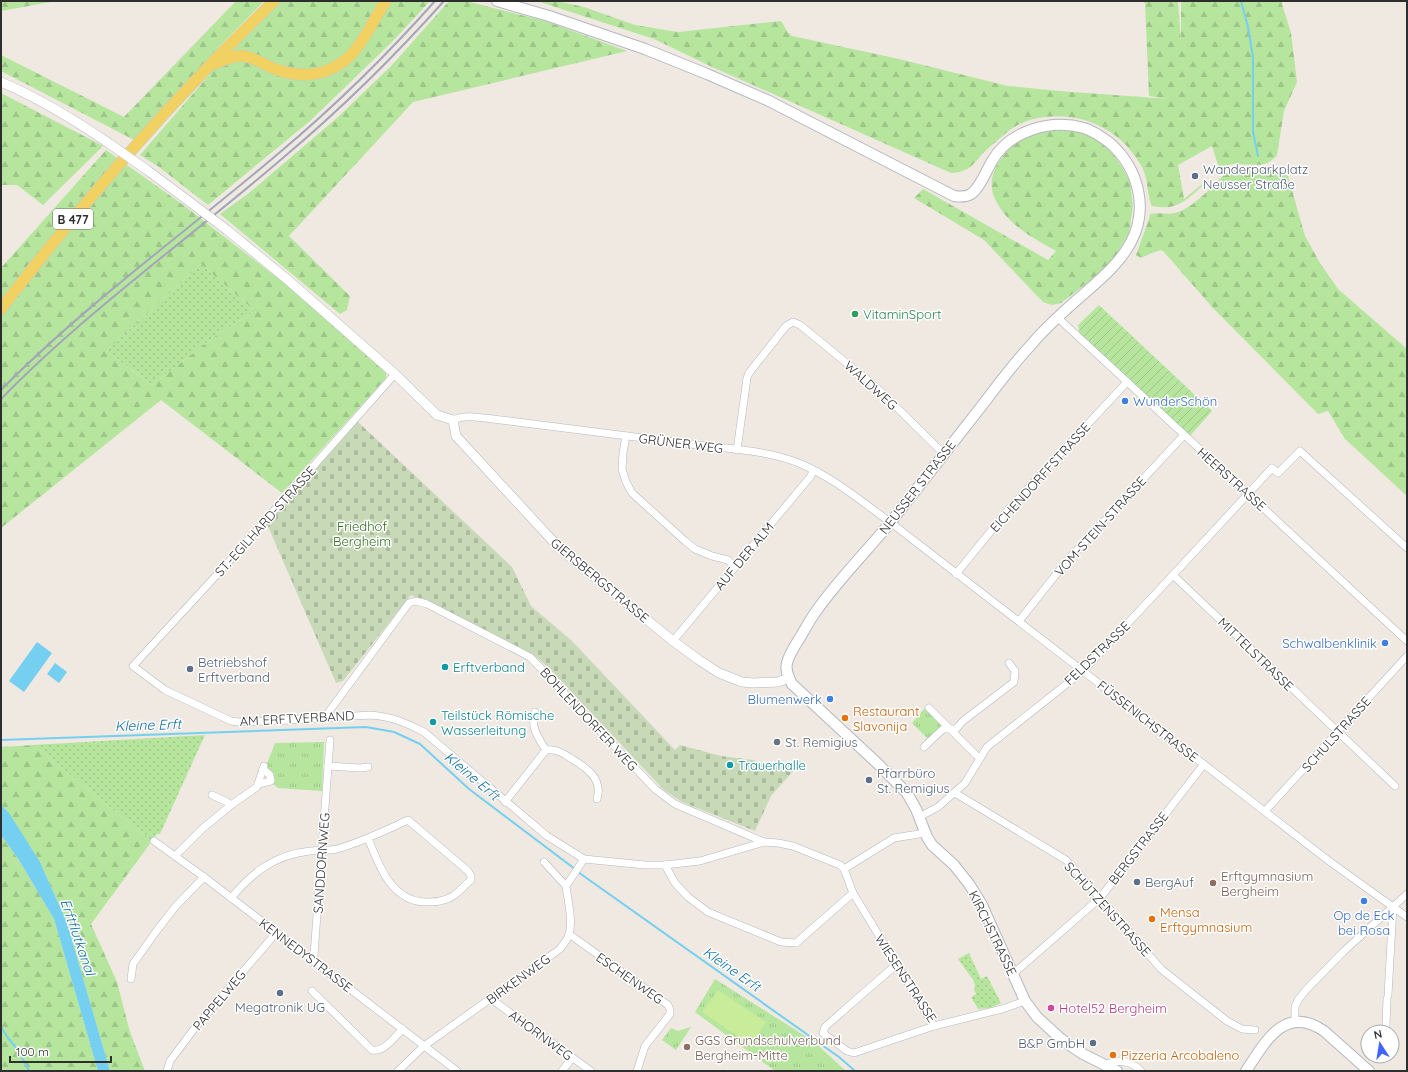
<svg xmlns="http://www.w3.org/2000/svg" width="1408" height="1072" font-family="Quicksand,sans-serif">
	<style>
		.grass { fill: url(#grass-dots) }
		.forest { fill: url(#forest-firs); fill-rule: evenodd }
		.cemetery { fill: url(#cemetery-stones) }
		.park { fill: url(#park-tufts) }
		.garden { fill: url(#garden-furrows) }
		.pitch { fill: #c9ec9a }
		.water { fill: #75cff0 }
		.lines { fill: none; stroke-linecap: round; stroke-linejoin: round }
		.stream { stroke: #75cff0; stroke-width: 2 }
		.minor-casing { stroke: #b4b7c1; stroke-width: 8 }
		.tertiary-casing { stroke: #b4b7c1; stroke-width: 10 }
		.secondary-casing { stroke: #b4b7c1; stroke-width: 12 }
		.primary-casing { stroke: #c9c9c9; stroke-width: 12 }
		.minor { stroke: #fff; stroke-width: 7 }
		.tertiary { stroke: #fff; stroke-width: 9 }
		.secondary { stroke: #fff; stroke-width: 10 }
		.primary { stroke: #f2d163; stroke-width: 11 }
		.rail { stroke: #a3a6b8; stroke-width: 2 }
		.tertiary-bridge-casing { stroke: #b4b7c1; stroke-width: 10; stroke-linecap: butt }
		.tertiary-bridge { stroke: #fff; stroke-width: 9 }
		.service-dot { fill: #5c6f8a; stroke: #fff; stroke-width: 1.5 }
		.leisure-dot { fill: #2e9e5b; stroke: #fff; stroke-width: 1.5 }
		.shop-dot { fill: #3f7fe0; stroke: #fff; stroke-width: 1.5 }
		.culture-dot { fill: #0f9aa8; stroke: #fff; stroke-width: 1.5 }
		.food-dot { fill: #e8710a; stroke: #fff; stroke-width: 1.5 }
		.worship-dot { fill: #6b7280; stroke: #fff; stroke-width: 1.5 }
		.education-dot { fill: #8d6e63; stroke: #fff; stroke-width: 1.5 }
		.hotel-dot { fill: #d1479c; stroke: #fff; stroke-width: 1.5 }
		.labels { text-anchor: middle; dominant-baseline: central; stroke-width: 3; stroke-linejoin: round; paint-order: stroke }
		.shield { fill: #fff; stroke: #6d6d6d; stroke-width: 1 }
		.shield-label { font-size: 12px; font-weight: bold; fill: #2e2e2e }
		.service-label { font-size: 13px; fill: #4e5e75; stroke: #fff; text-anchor: start }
		.leisure-label { font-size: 13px; fill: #27864d; stroke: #fff; text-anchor: start }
		.street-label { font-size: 13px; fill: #2e2e2e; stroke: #fff }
		.shop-label { font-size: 13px; fill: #366cbe; stroke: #fff; text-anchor: end }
		.park-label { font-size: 13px; fill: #2c6e1b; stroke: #fff }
		.culture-label { font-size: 13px; fill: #0d838f; stroke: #fff; text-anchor: start }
		.food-label { font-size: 13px; fill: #c56008; stroke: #fff; text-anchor: start }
		.worship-label { font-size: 13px; fill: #5b616d; stroke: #fff; text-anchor: start }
		.education-label { font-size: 13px; fill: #785e54; stroke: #fff; text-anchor: start }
		.hotel-label { font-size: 13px; fill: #b23c85; stroke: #fff; text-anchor: start }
		.water-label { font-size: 14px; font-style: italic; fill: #0d6fa3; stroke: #fff }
	</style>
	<defs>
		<pattern id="grass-dots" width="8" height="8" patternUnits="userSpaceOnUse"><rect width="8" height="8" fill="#b6e59e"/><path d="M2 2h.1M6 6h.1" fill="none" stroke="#9dc588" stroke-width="1.8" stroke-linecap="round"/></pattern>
		<pattern id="forest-firs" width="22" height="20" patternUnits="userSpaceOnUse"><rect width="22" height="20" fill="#b6e59e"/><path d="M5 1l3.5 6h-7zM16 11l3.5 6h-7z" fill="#9dc588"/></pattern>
		<pattern id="cemetery-stones" width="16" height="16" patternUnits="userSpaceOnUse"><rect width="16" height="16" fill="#c8d9b8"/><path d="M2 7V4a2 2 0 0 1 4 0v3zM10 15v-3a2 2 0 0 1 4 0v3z" fill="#acbb9e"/></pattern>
		<pattern id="park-tufts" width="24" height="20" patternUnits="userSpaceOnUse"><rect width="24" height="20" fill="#b6e59e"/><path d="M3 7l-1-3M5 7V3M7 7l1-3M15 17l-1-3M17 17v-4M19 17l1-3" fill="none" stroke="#9dc588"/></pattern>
		<pattern id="garden-furrows" width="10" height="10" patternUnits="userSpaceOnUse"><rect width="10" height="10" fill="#b6e59e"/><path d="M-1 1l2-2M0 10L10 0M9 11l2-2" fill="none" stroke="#9dc588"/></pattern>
	</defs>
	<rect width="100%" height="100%" fill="#efe9e1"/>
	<g class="grass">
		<path d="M201,264L255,311L214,337L152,385L106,351Z"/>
		<path d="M205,735L160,834H157L152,841L33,745Z"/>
		<path d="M969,953L981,979L987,976L1001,1003L990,1008L978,1009L971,997L976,994L974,989L975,985L974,981L958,959Z"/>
	</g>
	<g class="forest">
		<path d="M1,1H56L1,11Z"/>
		<path d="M236,1H264L218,48L134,140L1,71V55L124,117Z"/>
		<path d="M279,1H430L394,40L310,121L208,205L159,167L140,155L229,52Z"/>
		<path d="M449,1H466L545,21L627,51L413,102L289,236L350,296L347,310L340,314L220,214L249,193L338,117L392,65Z"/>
		<path d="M537,1H557L584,7L635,25L678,32L781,21L787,31L792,36L899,59L1008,86L1059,91L1169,99L1149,96L1145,3L1142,1H1178L1181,42V1H1281L1291,33L1297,82L1284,111L1277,155C1266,169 1251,164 1235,164C1230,164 1224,166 1219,168L1212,146L1178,165L1184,199L1201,185L1202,186C1186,201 1176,211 1152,206L1151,204C1147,193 1148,180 1143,169C1124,132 1086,112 1045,117C1033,118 1020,123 1011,129C1001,137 992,145 983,153C978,159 972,167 965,170C961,172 956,173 951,173L710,66L654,39Z"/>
		<path d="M1,93L103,146L43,205L17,185H1Z"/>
		<path d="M1056,129L1075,130L1093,136L1113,154L1122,167L1130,182L1133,206L1129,233L1115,257L1101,272L1061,303L1052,305L1043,302L984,240L914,198L923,189L1048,260L1056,251C1033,238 1008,225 996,201C980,172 1012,140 1038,132C1044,130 1050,130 1056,129Z"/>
		<path d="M106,150L182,204L284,283L386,373V378L282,493L161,400L1,528V268ZM201,264L255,311L214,337L152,385L106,351Z"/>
		<path d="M1241,169L1256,171L1281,170L1288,176L1305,236L1320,263L1338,289L1407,349V496L1345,439L1328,411L1318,414L1213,308L1164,252L1161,250L1152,253L1141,258L1136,255L1149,219L1150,214C1158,212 1167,215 1175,213C1193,209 1214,184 1227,172L1231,170Z"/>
		<path d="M33,745L152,841L91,924L117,982L130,1032L145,1071H110L67,923L40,862L9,814L1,805V747Z"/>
		<path d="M1,835L19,860L54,919L98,1071H1Z"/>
	</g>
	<path class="cemetery" d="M357,421L512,567L531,606L572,641L675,750L680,745L721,756L753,760L773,767H780L791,762L802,761L771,796L755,831L682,802L664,790L549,668L536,657L411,595L343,681L336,683L267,524Z"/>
	<g class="park">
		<path d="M925,708L942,724V726L929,740L912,723Z"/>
		<path d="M324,742L322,791L278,788L273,784V776L266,766L275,743Z"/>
		<path d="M715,979L813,1041L846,1071H775L695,1012Z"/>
		<path d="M691,1027L676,1050L662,1040L671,1028L678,1031Z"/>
	</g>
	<path class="garden" d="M1099,305L1212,411L1189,437L1080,334L1078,325Z"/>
	<path class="pitch" d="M718,990L766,1022L750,1045L702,1012Z"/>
	<g class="water">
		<path d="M37,642L52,653L24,692L9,681Z"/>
		<path d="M55,663L67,672L59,683L47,674Z"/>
		<path d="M1,805L9,813L40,862L67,923L110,1071H98L54,919L19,860L1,835Z"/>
	</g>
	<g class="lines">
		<g class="stream">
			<path d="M1241,1L1248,27L1253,57V132L1258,156"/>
			<path d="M1,740L366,727L394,732L420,744L469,789L575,869"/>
			<path d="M578,872L839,1057L855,1071"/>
			<path d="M1,1027L8,1038L18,1050L29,1071"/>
		</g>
		<defs>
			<g id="minor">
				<path d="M1057,317L1407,641"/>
				<path d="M395,374L223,568L133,666L165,690L231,721L238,722L273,721L371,715C393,717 404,722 424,732L547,836L584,859L645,865H665L700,861L764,842L778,843L793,846L840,865L844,869L853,893L934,1026"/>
				<path d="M453,420C466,413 487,419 501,420C564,428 628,436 691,444C726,449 769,450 801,464C834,478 862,502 890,522L1329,861L1407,917"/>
				<path d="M626,436L623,453L622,469L626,482L632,493L685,541L695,549L712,556L728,560L735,567"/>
				<path d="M737,450L747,378L749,373L786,326L793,322L800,325L876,387L944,454"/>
				<path d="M956,574L1008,510L1127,382"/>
				<path d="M1173,575L1395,786"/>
				<path d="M1019,621L1066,562L1184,435"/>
				<path d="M673,641L811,476L813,470"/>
				<path d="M929,708L976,755L980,758"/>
				<path d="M325,717L409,603L416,601L427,604L530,657L655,789L675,804L764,842"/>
				<path d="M924,747L943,729H956L963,721L1014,682L1015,671L1009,663"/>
				<path d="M546,750C557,749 563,753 572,759C587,768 603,779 597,799"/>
				<path d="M328,766L360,768L368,767"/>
				<path d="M258,784L271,781L270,775L263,769"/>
				<path d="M955,793L1066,860L1100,898L1161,969L1227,1021L1242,1029L1255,1030"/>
				<path d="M212,795L227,802L231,805"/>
				<path d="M505,802L546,750C538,738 530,726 535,712"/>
				<path d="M1265,811L1407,656"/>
				<path d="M919,817L938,807L965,783L987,747L1083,671L1173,575L1272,468L1278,473L1300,451L1407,548"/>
				<path d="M154,841L204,877L457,1071"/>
				<path d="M175,856L202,829L231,805L257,787L264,766"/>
				<path d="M544,862L566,886"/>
				<path d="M665,865L675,883L688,897L708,912L781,942L796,943L853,893"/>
				<path d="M844,869L894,838L925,833"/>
				<path d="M231,898C253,872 274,855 310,851C319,850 328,851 337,849C362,842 384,831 408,820L468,871L471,876V880C465,885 459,892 453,896C445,901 437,902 429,902C393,904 379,867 368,838"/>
				<path d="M569,934L668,1005L670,1010V1014L645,1046L637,1071"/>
				<path d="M312,959L314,955L330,740"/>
				<path d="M896,965L859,997L825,1027L823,1033L847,1051L854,1053L934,1026L1002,1009L1025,1001"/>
				<path d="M1013,974L1100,898L1204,764"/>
				<path d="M131,979L133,964L155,933L175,907L204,877"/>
				<path d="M312,991L372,1050C384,1053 395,1036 403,1029"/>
				<path d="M1388,995L1393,906"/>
				<path d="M491,999L591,1071"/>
				<path d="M1295,1022V1007L1298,1000L1306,990L1344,951L1407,894"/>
				<path d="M1386,1025L1387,999"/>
				<path d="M1104,1066C1117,1059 1130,1060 1141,1071"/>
				<path d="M167,1071L170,1061L194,1029L276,933"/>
				<path d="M398,1071L424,1046L560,949C563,944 567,941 569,935C573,921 568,901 566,886L584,859"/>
				<path d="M562,1071L572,1058"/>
			</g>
			<g id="tertiary">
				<path d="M1,82C39,98 73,119 107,142"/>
				<path d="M147,170L186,199"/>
				<path d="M227,230L288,280L395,374L437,415L453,420L456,436L551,539L570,557L673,641L699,660L719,673L742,682L753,683L778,682L789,678"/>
			</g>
			<g id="secondary">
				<path d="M497,1L549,16L645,49L707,74L767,100L954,196C960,197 966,197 971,194C979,189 987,170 992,161C1010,130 1051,119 1084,128C1094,131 1102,137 1110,143C1138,168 1149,208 1131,242C1119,265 1097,282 1078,299C1061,314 1045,328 1031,345C1014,363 999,383 984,403C953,443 921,483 890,523C866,552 839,579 817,610C811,618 806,627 801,636C796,644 789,654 787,663C785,671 789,678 792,684L877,763L907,793L916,809L927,837L932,845L954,865L969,884L982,905L1025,1001L1037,1017L1061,1039L1083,1054L1117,1071"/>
				<path d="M1246,1071C1265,1042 1285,1004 1324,1031L1369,1071"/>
			</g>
			<g id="primary">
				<path d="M214,64C223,60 233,55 243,56C254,57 265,65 275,69C302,79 330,76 351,55C366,39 374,18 386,1"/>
				<path d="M1,309C66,224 136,142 210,65C231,43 253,22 274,1"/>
			</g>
		</defs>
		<use href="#minor" class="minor-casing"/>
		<use href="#tertiary" class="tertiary-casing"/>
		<use href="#secondary" class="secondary-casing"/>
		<use href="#primary" class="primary-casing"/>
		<use href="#minor" class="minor"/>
		<use href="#tertiary" class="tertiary"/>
		<use href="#secondary" class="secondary"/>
		<use href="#primary" class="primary"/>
		<g class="rail">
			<path d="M1,390C87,303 186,232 279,153C335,106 387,55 435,1"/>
			<path d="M1,399C88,310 190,238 284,157C341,109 394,57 444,1"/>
		</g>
		<defs>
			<g id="tertiary-bridge">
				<path d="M107,142L147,170"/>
				<path d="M186,199L227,230"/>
			</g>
		</defs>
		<use href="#tertiary-bridge" class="tertiary-bridge-casing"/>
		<use href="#tertiary-bridge" class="tertiary-bridge"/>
	</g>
	<g class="service-dot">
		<circle cx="1195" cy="176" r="4"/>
		<circle cx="190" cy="669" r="4"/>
		<circle cx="869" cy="780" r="4"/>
		<circle cx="1137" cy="882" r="4"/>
		<circle cx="280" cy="993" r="4"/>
		<circle cx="1093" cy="1043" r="4"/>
	</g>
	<circle class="leisure-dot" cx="855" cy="314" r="4"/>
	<g class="shop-dot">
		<circle cx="1125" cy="401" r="4"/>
		<circle cx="1385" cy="643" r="4"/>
		<circle cx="830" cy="699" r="4"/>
		<circle cx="1364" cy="901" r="4"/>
	</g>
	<g class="culture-dot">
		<circle cx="445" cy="667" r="4"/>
		<circle cx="433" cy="722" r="4"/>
		<circle cx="730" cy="765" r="4"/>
	</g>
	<g class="food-dot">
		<circle cx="845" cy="718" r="4"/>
		<circle cx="1152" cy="919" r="4"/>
		<circle cx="1113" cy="1055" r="4"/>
	</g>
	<circle class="worship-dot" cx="777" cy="742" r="4"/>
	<g class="education-dot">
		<circle cx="1213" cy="883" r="4"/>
		<circle cx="687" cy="1047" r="4"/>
	</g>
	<circle class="hotel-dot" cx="1051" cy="1008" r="4"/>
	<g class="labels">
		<rect class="shield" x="53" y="209" width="40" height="20" rx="3"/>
		<g class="shield-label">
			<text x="73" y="219">B 477</text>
		</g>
		<g class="service-label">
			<text x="1203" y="169">Wanderparkplatz<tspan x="1203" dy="15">Neusser Straße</tspan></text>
			<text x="198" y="662">Betriebshof<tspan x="198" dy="15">Erftverband</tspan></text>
			<text x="877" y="773">Pfarrbüro<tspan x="877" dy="15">St. Remigius</tspan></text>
			<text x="1145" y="882">BergAuf</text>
			<text x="280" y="1007" text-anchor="middle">Megatronik UG</text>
			<text x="1085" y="1043" text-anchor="end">B&amp;P GmbH</text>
		</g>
		<g class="leisure-label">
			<text x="863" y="314">VitaminSport</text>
		</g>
		<g class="street-label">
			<text transform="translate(871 385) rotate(42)">WALDWEG</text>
			<text transform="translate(681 443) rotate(7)">GRÜNER WEG</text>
			<text transform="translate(1040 477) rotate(-48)">EICHENDORFFSTRASSE</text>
			<text transform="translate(1232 479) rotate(42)">HEERSTRASSE</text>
			<text transform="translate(917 487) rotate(-52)">NEUSSER STRASSE</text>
			<text transform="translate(265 521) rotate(-48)">ST.-EGILHARD-STRASSE</text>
			<text transform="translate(1100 526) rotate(-48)">VOM-STEIN-STRASSE</text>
			<text transform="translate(744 556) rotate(-50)">AUF DER ALM</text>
			<text transform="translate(600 580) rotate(40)">GIERSBERGSTRASSE</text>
			<text transform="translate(1097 653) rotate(-44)">FELDSTRASSE</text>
			<text transform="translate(1256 654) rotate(44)">MITTELSTRASSE</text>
			<text transform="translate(297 718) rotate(-3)">AM ERFTVERBAND</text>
			<text transform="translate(589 719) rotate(47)">BOHLENDORFER WEG</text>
			<text transform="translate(1148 721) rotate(38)">FÜSSENICHSTRASSE</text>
			<text transform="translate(1336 734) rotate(-48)">SCHULSTRASSE</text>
			<text transform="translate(1138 848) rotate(-52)">BERGSTRASSE</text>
			<text transform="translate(321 863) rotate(-86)">SANDDORNWEG</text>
			<text transform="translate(1108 909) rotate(48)">SCHÜTZENSTRASSE</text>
			<text transform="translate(993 933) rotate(64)">KIRCHSTRASSE</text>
			<text transform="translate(306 955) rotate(37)">KENNEDYSTRASSE</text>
			<text transform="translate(630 978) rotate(35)">ESCHENWEG</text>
			<text transform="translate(906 978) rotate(57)">WIESENSTRASSE</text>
			<text transform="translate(518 979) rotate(-36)">BIRKENWEG</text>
			<text transform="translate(219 1000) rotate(-50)">PAPPELWEG</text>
			<text transform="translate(541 1035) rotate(36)">AHORNWEG</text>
		</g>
		<g class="shop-label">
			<text x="1133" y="401" text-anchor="start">WunderSchön</text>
			<text x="1377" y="643">Schwalbenklinik</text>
			<text x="822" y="699">Blumenwerk</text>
			<text x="1364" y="915" text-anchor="middle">Op de Eck<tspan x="1364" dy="15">bei Rosa</tspan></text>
		</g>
		<g class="park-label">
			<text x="362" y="526">Friedhof<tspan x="362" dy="15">Bergheim</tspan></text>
		</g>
		<g class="culture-label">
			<text x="453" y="667">Erftverband</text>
			<text x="441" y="715">Teilstück Römische<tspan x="441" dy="15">Wasserleitung</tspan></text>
			<text x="738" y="765">Trauerhalle</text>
		</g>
		<g class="food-label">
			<text x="853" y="711">Restaurant<tspan x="853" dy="15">Slavonija</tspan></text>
			<text x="1160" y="912">Mensa<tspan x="1160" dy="15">Erftgymnasium</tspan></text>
			<text x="1121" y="1055">Pizzeria Arcobaleno</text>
		</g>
		<g class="worship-label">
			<text x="785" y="742">St. Remigius</text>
		</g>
		<g class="education-label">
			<text x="1221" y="876">Erftgymnasium<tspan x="1221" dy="15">Bergheim</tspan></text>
			<text x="695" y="1040">GGS Grundschulverbund<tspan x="695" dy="15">Bergheim-Mitte</tspan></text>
		</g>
		<g class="hotel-label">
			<text x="1059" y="1008">Hotel52 Bergheim</text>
		</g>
		<g class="water-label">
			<text transform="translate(148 725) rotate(-2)">Kleine Erft</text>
			<text transform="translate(472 776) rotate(40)">Kleine Erft</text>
			<text transform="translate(78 937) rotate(71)">Erftflutkanal</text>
			<text transform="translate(732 969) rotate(35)">Kleine Erft</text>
		</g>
	</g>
	<rect width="1408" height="1072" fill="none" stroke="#2e2e2e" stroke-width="4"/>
	<g transform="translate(1380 1044) rotate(348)"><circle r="19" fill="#ffffff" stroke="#ababab"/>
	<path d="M0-3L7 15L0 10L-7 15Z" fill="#4264fb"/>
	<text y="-6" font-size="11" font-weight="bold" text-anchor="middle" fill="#2e2e2e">N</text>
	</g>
	<path d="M10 1056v6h101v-6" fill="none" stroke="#2e2e2e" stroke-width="2"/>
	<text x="16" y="1056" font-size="12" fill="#2e2e2e" stroke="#ffffff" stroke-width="3" paint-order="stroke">100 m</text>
</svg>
